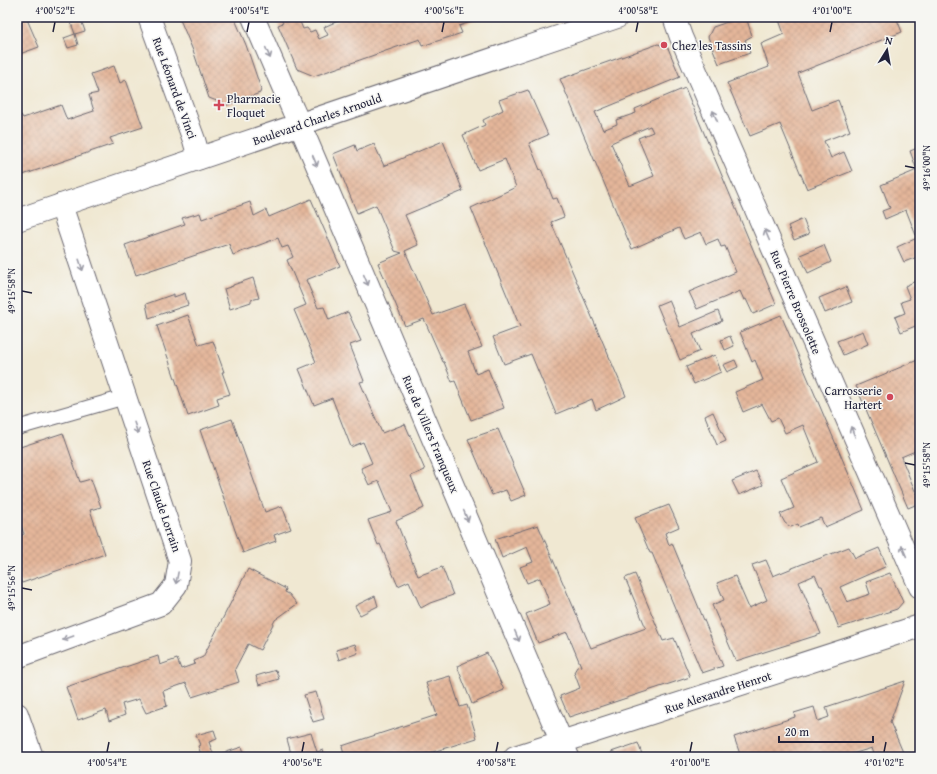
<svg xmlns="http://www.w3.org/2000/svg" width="937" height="774" font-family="'Gentium Book Plus',serif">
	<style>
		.building { fill: url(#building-cross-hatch); fill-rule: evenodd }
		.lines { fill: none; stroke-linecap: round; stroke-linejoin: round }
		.lane-casing { stroke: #6a6770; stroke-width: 16 }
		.street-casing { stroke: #6a6770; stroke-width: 24 }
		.lane { stroke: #fff; stroke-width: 14 }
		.street { stroke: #fff; stroke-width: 22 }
		.oneway { stroke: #9c9ca7 }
		.ticks { fill: none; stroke: #22223b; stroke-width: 1.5 }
		.poi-dot { fill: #d1495b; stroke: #f6f6f2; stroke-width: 1.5 }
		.labels { text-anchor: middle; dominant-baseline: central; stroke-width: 3; stroke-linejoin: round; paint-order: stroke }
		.poi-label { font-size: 12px; fill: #22223b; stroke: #f6f6f2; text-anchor: start }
		.street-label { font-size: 12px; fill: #22223b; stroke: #f6f6f2 }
		.neatline { fill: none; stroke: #22223b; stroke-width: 1.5 }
		.ticks-label { font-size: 10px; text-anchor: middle; fill: #22223b }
	</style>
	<defs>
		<pattern id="building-cross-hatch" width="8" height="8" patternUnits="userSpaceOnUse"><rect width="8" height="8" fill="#e4b69a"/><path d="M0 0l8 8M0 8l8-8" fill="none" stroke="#c39c86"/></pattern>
	</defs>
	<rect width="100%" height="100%" fill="#f6f6f2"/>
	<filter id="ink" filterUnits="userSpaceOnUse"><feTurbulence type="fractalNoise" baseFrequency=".025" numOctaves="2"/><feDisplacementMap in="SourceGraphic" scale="8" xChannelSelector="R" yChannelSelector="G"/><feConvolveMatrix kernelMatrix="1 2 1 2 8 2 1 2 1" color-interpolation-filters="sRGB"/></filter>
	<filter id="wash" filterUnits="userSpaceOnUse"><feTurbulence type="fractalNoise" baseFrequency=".012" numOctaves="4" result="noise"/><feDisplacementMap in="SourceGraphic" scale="16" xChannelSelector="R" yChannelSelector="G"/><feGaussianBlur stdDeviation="0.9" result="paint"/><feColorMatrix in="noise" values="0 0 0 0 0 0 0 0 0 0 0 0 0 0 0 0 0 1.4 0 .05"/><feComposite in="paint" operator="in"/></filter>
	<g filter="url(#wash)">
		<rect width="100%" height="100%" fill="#f0e8d2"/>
		<g id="blocks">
			<g class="building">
				<path d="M18,17H26L39,47L17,55V18Z"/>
				<path d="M179,17H234L246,45L261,89L260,93L227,105L209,98L194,53Z"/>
				<path d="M280,17H298L303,29L307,28L310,32L315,30L319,39L328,35L324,27L347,17H485L459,26L462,33L422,46L420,39L314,76L297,69L278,25L283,23Z"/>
				<path d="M742,17H746L752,36L745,40L750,53L719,64L708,37L713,27Z"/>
				<path d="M778,17H896L902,32L798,73L812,110L838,100L850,131L824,141L831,158L844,152L852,171L807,189L780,124L750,136L727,83L769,67L761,44L784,34Z"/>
				<path d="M81,20L85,31L75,34L71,23Z"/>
				<path d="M75,34L78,45L68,48L64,38Z"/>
				<path d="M658,44L668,48L680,77L595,112L603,130L617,124L616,120L636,113L635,109L685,88L776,304L753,314L746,299L744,300L740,291L697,309L689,292L736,272L725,246L721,247L718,239L706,244L701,232L684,239L679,228L632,249L560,79ZM650,126L653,132L638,138L654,176L630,186L611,143Z"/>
				<path d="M114,66L120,83L126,80L143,127L110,138L113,144L17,177V116L21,115L23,118L61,105L67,120L94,111L89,95L98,93L91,74Z"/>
				<path d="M528,90L548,135L529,143L540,170L541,169L553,199L557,198L564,217L551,222L626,396L596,410L592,399L556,414L531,354L504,364L493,337L520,327L471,208L516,187L505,159L478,170L463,135L485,125L483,120L503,110L499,100Z"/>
				<path d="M443,141L463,191L405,215L418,245L405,251L433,315L464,304L482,347L468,352L476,374L488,369L504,408L471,420L455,381L452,382L444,362H443L424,319L405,326L378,263L402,253L395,251L376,205L357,213L333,154L355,145L357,151L374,144L384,166Z"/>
				<path d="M920,147V171L918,172L920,176V256L904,262L897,247L917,238L906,210L885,219L882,211L890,208L881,185L917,170L910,151Z"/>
				<path d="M311,199L340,266L306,280L318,308L324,307L329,320L348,312L361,341L350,345L364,381L360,382L382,433L405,424L425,470L411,476L424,508L396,521L418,576L442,567L453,595L430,603L421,608L409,581L398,586L380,544L378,545L368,520L392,512L379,481L369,485L361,468L372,463L363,442L351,447L339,416L332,398L314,405L299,369L316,362L294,310L306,305L287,260L293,257L288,246L282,248L278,238L233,255L229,244L136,275L125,245L185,224L182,218L200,213L202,219L250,202L254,216L266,210L269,217Z"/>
				<path d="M803,219L809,234L794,240L788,226Z"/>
				<path d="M824,245L831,262L808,273L800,255Z"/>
				<path d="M253,278L259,298L251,300V302L230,309L224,289L233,286V285Z"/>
				<path d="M920,279V324L901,332L895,317L905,313L901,302L910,299L905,286Z"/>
				<path d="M846,287L852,302L825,313L819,298Z"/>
				<path d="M185,293L188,305L149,318L146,304L174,294V297Z"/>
				<path d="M669,300L680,327L718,311L722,321L693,334L700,351L680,360L657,305Z"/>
				<path d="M188,315L199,345L213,341L224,372H222L230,394L217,398L219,405L188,416L157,326Z"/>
				<path d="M781,315L864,510L825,527L821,518L799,527L798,524L791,527L785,523L780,514L794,508L781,478L818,462L803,425L785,433L778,418L771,421L762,404L743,412L735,392L763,380L755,360L752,362L740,332Z"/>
				<path d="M863,331L868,344L843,355L837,341Z"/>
				<path d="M730,336L734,346L725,350L721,340Z"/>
				<path d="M715,355L721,372L694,384L686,367Z"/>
				<path d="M920,359V449L901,457L920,503L908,508L856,386Z"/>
				<path d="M735,360L738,367L727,372L723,365Z"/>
				<path d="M17,375L21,387L17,388Z"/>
				<path d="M713,412L726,441L717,445L705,416Z"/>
				<path d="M232,419L265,512L282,506L291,529L274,535L276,541L243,553L200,430Z"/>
				<path d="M498,429L526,495L511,501L506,490L492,495L468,439Z"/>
				<path d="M63,433L80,482L91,479L101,507L90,510L105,554L22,583L17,577V538L24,534L17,514V448Z"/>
				<path d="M756,471L763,485L739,495L732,481Z"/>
				<path d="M669,505L679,527L665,533L669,545L672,543L723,666L702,673L652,553H650L635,518Z"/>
				<path d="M538,525L591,648L646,628L625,578L635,574L663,641L674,638L690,677L569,717L560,696L580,688L574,672L577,667L581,666L567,632L538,643L526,614L550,604L540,578L527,583L520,567L533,562L527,547L502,558L495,539Z"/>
				<path d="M849,547L855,558L879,548L887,566L840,587L847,602L870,594L866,582L890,573L903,602L897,609L839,628L822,586H820L815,575L799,582L821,634L736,661L712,605L724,600L717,583L735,576L749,608L767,600L752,565L766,560L773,576L812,560L813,561Z"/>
				<path d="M248,569L286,589L285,592L289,594L297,604L275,620L260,650L248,644L235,669L239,682L192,697L186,683L163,691L167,706L146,713L139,699L122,704L125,715L109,721L106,710L78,720L66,687L158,656L160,665L177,659L181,669L195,664L194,661L203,657Z"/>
				<path d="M375,596L378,606L360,615L355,606Z"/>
				<path d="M355,644L358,653L339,660L336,650Z"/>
				<path d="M487,653L504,690L472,704L457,666Z"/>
				<path d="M276,670L279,679L259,685L256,676Z"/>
				<path d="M450,676L460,707L467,705L477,738L417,757H345L342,746L437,715L426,683Z"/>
				<path d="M905,681L890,722L905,757H875L872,748L842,757H741L734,737L795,717L794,713L814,707L818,721L829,717L826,707Z"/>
				<path d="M316,692L324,719L313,722L304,695Z"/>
				<path d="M214,730L217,739L209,742L214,756L242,747L246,757H202L198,746L200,745L196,735Z"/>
				<path d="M311,733L317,752L323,750L325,757H292L287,739Z"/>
				<path d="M638,743L643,757H608L611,752Z"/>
				<path d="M120,752L122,757H107Z"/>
			</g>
		</g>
	</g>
	<g filter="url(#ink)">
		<use href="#blocks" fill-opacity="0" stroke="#6a6770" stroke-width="1"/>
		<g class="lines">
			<defs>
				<path id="lane" d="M17,428L125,397"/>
				<g id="street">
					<path d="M149,17L194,140L199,158"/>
					<path d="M253,17L293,110L300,125L568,757"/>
					<path d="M674,17L681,37L920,587"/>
					<path d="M17,220L617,17"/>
					<path d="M17,657L161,604L176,585L180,561L61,205"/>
					<path d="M17,714L32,757"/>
					<path d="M515,757L920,626"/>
				</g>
			</defs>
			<use href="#lane" class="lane-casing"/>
			<use href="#street" class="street-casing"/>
			<use href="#lane" class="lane"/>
			<use href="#street" class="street"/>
		</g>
		<defs><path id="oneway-shaft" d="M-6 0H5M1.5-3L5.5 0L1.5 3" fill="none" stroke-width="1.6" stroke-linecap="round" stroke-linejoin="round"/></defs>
		<g class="oneway">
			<use href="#oneway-shaft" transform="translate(268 53) rotate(67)"/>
			<use href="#oneway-shaft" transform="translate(715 116) rotate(-113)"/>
			<use href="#oneway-shaft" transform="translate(315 161) rotate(67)"/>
			<use href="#oneway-shaft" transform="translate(767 235) rotate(-113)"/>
			<use href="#oneway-shaft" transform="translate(81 265) rotate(72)"/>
			<use href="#oneway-shaft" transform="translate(366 280) rotate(67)"/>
			<use href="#oneway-shaft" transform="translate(136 428) rotate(71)"/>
			<use href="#oneway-shaft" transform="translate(853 432) rotate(-113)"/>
			<use href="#oneway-shaft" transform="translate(466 516) rotate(67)"/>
			<use href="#oneway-shaft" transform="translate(904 551) rotate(-113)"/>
			<use href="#oneway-shaft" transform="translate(177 578) rotate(101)"/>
			<use href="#oneway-shaft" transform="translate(517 636) rotate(67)"/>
			<use href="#oneway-shaft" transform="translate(68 638) rotate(160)"/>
		</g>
	</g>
	<path class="ticks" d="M53,32L55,22M247,32L249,22M442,32L444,22M636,32L638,22M830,32L832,22M905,166L915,168M22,291L32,293M905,463L915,465M22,588L32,590M107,752L109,742M302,752L304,742M496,752L498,742M690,752L692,742M884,752L886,742"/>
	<g class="poi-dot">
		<circle cx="664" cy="45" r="4"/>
		<path d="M217 99h4v4h4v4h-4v4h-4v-4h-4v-4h4z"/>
		<circle cx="890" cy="397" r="4"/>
	</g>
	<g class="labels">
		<g class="poi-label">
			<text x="672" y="45">Chez les Tassins</text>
			<text x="227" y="98">Pharmacie<tspan x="227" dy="14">Floquet</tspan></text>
			<text x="882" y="390" text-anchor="end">Carrosserie<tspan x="882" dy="14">Hartert</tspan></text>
		</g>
		<g class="street-label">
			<text transform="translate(175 88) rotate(70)">Rue Léonard de Vinci</text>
			<text transform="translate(317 119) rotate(-19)">Boulevard Charles Arnould</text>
			<text transform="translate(796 302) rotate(67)">Rue Pierre Brossolette</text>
			<text transform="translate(431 434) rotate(67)">Rue de Villers Franqueux</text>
			<text transform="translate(162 506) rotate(71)">Rue Claude Lorrain</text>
			<text transform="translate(718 692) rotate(-18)">Rue Alexandre Henrot</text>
		</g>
	</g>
	<rect width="937" height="774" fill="none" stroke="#f6f6f2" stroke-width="44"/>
	<g transform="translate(887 50) rotate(11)" stroke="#f6f6f2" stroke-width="3" paint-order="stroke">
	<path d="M0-3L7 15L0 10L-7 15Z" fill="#22223b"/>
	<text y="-6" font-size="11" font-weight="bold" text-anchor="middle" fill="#22223b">N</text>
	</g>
	<path d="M779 736v6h94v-6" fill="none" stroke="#22223b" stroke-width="2"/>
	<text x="785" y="736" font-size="12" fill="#22223b" stroke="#f6f6f2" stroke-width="3" paint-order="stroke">20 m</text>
	<rect x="22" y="22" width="893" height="730" class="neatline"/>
	<g class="ticks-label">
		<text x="55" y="14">4°00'52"E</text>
		<text x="249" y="14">4°00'54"E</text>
		<text x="444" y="14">4°00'56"E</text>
		<text x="638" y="14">4°00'58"E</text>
		<text x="832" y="14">4°01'00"E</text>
		<text transform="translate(926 168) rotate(-90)" y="4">49°16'00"N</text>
		<text transform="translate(11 291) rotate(-90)" y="4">49°15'58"N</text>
		<text transform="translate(926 465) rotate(-90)" y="4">49°15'58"N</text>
		<text transform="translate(11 588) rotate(-90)" y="4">49°15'56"N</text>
		<text x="107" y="766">4°00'54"E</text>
		<text x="302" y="766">4°00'56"E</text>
		<text x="496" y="766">4°00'58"E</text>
		<text x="690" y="766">4°01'00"E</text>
		<text x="884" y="766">4°01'02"E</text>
	</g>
</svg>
